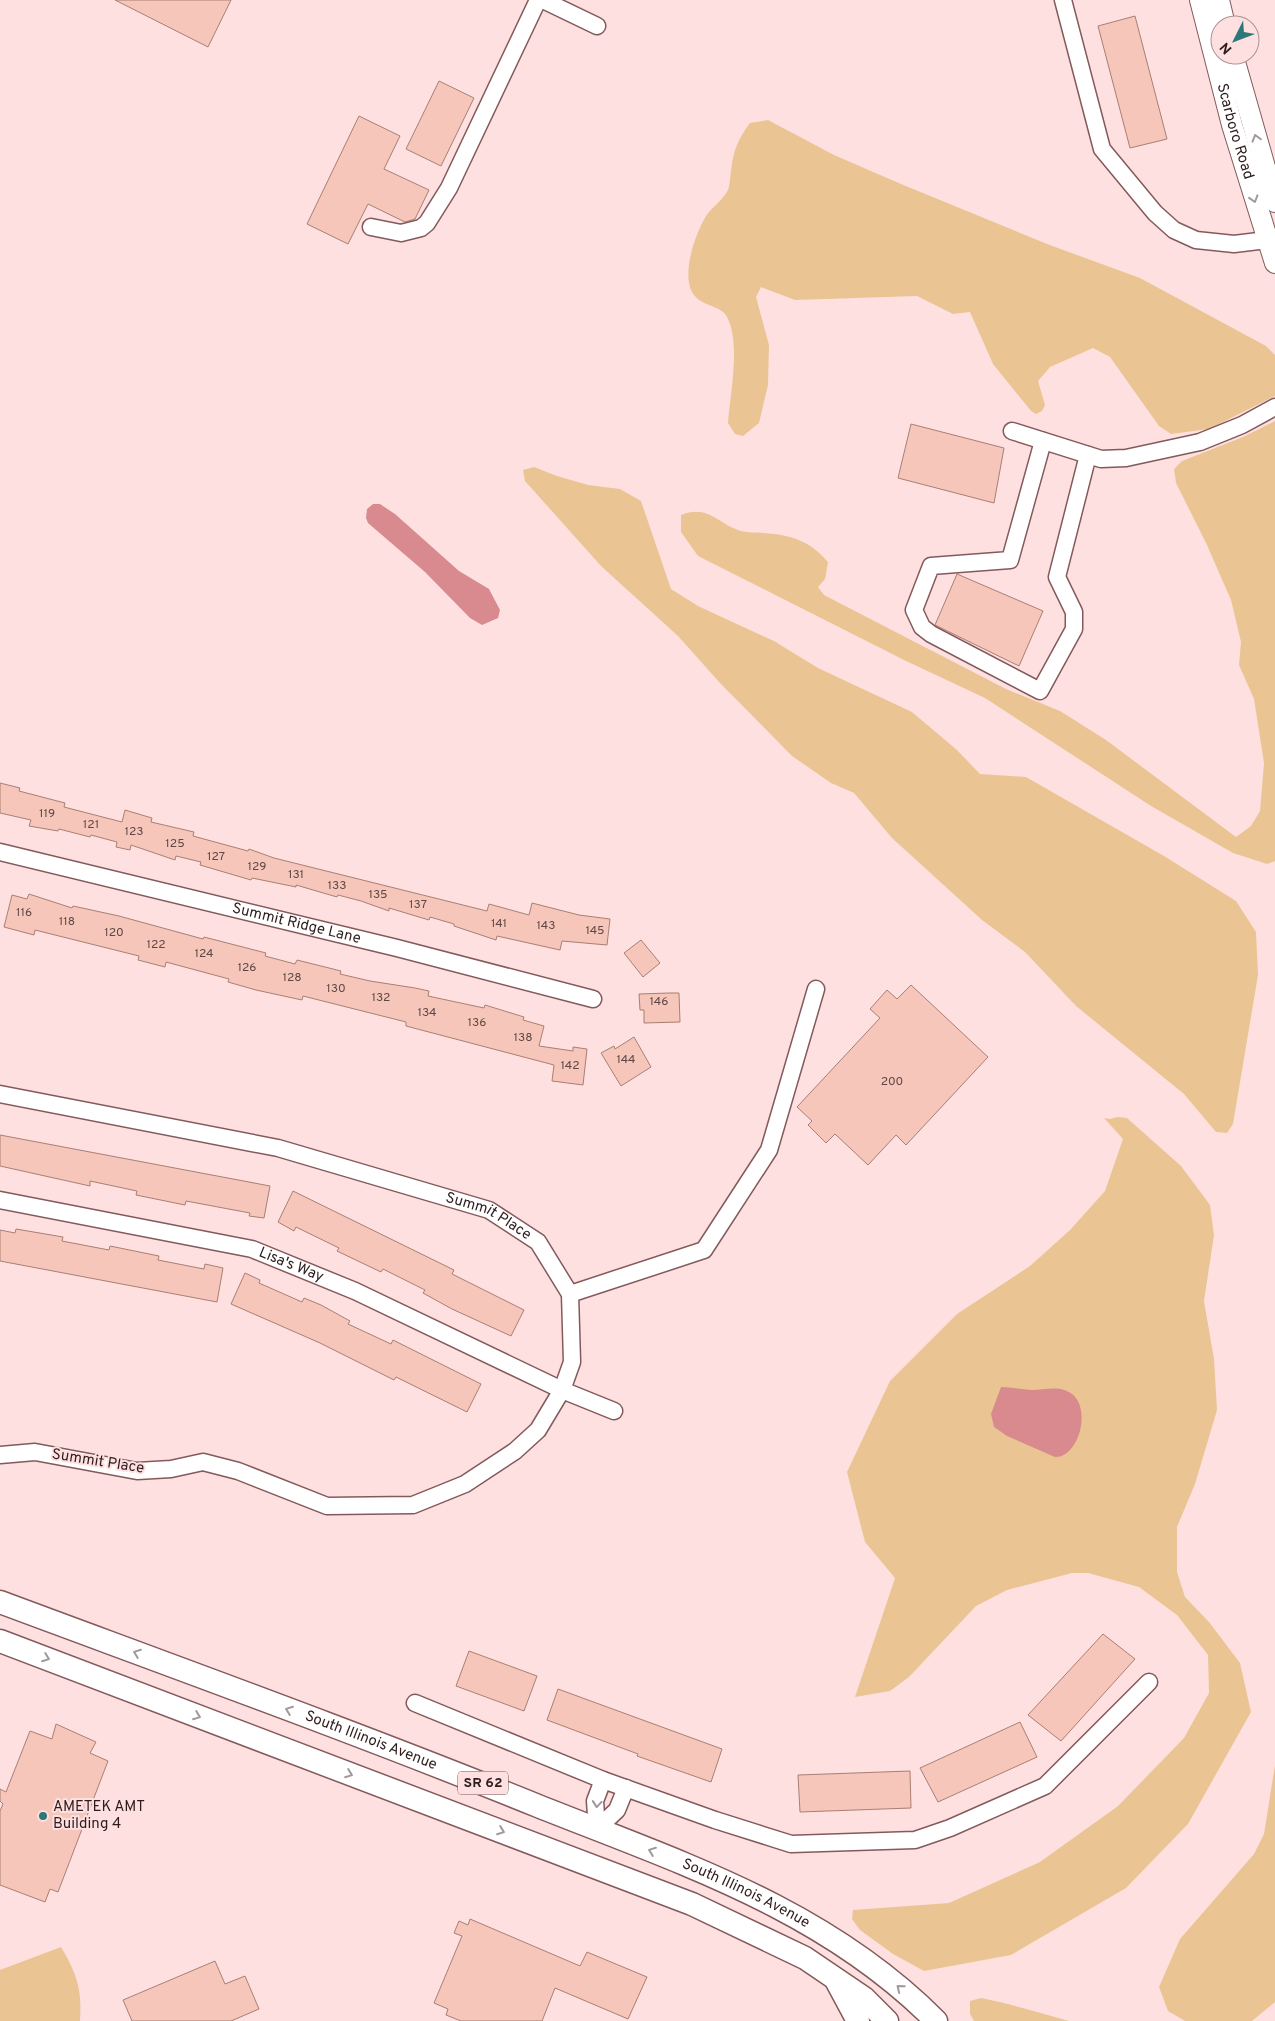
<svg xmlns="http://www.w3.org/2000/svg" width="1275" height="2021" font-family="Overpass,sans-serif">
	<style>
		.green { fill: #eac593 }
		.water { fill: #d88a8e }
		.building { fill: #f5c6b9; stroke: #aa7f73 }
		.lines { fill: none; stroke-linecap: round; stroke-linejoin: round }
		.minor-casing { stroke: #84595b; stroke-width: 19 }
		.major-casing { stroke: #84595b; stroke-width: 22 }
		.highway-casing { stroke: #84595b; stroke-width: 25 }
		.minor { stroke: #fff; stroke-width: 16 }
		.major { stroke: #fff; stroke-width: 20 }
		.highway { stroke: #fff; stroke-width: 22 }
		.oneway { stroke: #a1999a }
		.poi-dot { fill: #2d7778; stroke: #fee0e1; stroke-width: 2 }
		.labels { text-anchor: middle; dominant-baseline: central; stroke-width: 4; stroke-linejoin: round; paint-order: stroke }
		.number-label { font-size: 12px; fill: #604745 }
		.shield { fill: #fee0e1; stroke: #6d5858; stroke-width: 1 }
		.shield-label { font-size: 14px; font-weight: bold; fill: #2f1d1e }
		.street-label { font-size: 15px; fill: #2f1d1e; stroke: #fee0e1 }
		.poi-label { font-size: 15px; fill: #2f1d1e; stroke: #fee0e1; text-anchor: start }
	</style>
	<rect width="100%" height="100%" fill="#fee0e1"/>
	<g class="green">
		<path d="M768,120L834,155L901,184L1047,244L1140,278L1266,346L1275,355V396L1209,429L1171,434L1159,426L1110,357L1093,348L1050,367L1038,381L1045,405L1042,411L1036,414L1031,411L993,364L970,312L953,314L917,296L795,300L761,287L756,297L769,345L768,385L759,423L743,436L735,434L728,423C730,394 741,343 727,317C721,305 703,307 694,295C680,277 695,234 706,216C712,207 723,200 728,190C730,185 730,177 731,171C733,151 738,139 750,123Z"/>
		<path d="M1275,421V861L1267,864L1233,853L1151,806L985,698L906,661L698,556L681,532V515C708,504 718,524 741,531C748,533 757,532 764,533C792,535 810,541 828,562L825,579L818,587L824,595L1006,689L1060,711L1106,740L1236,837L1251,826L1260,811L1264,763L1254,699L1239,665L1241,642L1231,600L1207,545L1176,483L1174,469L1182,461L1243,437Z"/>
		<path d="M534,467L557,476L588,485L620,489L641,501L671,589L698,606L774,641L818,668L912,712L957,750L980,774L1026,777L1164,856L1236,901L1256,932L1258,975L1233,1124L1227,1133L1216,1132L1184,1094L1076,1006L1025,952L982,920L892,838L854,793L831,783L792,756L720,683L678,636L601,566L525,481L523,470Z"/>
		<path d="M1118,1117L1127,1118L1181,1166L1210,1205L1214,1235L1204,1301L1214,1359L1217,1410L1195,1484L1177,1527V1572L1185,1597L1209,1622L1240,1663L1251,1712L1188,1824L1126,1888L1011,1955L924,1971L893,1954L860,1930L852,1919L853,1910L949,1903L1040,1862L1118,1806L1184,1738L1209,1693L1208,1655L1177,1615L1139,1587L1088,1573H1072L1007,1590L976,1606L909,1677L890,1691L855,1697L895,1578L865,1542L847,1472L890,1381L957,1314L1030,1266L1070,1230L1105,1191L1123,1139L1104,1118L1110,1119Z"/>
		<path d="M1275,1765V2002L1252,2021H1185L1168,2011L1159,1987L1180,1939L1254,1854L1264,1834Z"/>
		<path d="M61,1947C77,1974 82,1989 80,2021H0V1970Z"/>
		<path d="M981,1998C1011,2004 1040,2013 1069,2021H974L970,2014V2001Z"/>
	</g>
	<g class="water">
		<path d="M373,504H380L395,514L459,571L489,589L500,610L498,618L482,625L470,618L425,572L368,523L366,518L367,509Z"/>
		<path d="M1001,1387C1012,1387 1022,1390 1032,1390C1043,1390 1056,1386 1067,1391C1094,1402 1080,1458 1055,1457L1007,1436L994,1427L991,1414Z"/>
	</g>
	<g class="building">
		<path d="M115,0H231L208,47Z"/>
		<path d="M1135,16L1167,139L1130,148L1098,26Z"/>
		<path d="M439,81L474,98L441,166L406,149Z"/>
		<path d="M359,116L400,136L384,169L429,190L415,219L405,222L368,204L348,244L307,224Z"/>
		<path d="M911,424L1004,448L994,503L898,478Z"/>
		<path d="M957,574L1043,611L1019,666L935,625Z"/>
		<path d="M0,783L20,788L19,791L65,803L64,807L122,822L125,810L152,818L151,822L194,832L193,836L248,851L249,849L274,858L487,911L489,904L529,915L532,903L579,915L610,919L607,945L562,941L560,950L497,936L496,940L454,926V924L430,917L429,920L389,908V911L361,901L338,895L337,897L296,885V887L252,878L251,880L200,865L201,862L176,856L175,860L131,845L130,850L116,847L117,842L91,835L90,837L59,829L58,831L29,826L31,820L0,813Z"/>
		<path d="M29,894L72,908L73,906L119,916L203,939L204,937L266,953L265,956L295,964L297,960L341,971L340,974L370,981L415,988L429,991L428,996L484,1008L485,1005L524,1017L523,1020L544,1026L539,1046L573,1051V1047L587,1049L583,1085L552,1081L554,1065L406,1026V1022L303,996L302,1000L256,990L228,982L229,979L166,962L165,967L138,960L139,956L35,930L34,935L4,927L12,895L27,899Z"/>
		<path d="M641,940L660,963L643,977L624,953Z"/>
		<path d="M911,985L988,1057L906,1145L896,1135L868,1165L835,1134L826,1143L808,1125L812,1121L797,1107L880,1018L870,1009L887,990L897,999Z"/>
		<path d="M669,993H679L680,1022L644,1023V1010H640L639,994Z"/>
		<path d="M634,1037L651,1067L621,1086L601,1053L614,1046L615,1049Z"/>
		<path d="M0,1135L270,1186L264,1218L249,1216L250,1213L186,1201L185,1205L136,1195L137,1191L90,1181V1186L0,1166Z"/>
		<path d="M293,1191L454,1270L452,1274L524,1310L511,1336L452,1309L423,1293L425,1290L383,1269L381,1272L337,1251L339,1248L296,1227L294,1231L278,1222Z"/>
		<path d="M16,1229L63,1237L62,1241L109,1250L110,1246L159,1256L158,1260L204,1269L205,1264L223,1268L217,1302L0,1261V1230L15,1233Z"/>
		<path d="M245,1273L260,1280L259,1283L302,1302L304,1298L321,1305L350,1321L348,1324L391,1344L393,1340L481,1384L467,1412L396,1377L394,1380L320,1343L231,1304Z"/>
		<path d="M1103,1634L1135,1659L1061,1741L1028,1715Z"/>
		<path d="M469,1651L537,1676L524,1711L456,1686Z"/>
		<path d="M558,1689L722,1749L711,1782L637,1756L638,1754L547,1720Z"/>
		<path d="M1020,1722L1037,1757L938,1802L920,1768Z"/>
		<path d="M56,1724L96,1742L90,1753L108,1761L58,1892L50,1889L45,1902L0,1885V1811L3,1804L0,1801V1789L6,1792L30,1731L52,1739Z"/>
		<path d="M910,1771L911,1808L800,1812L798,1775Z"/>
		<path d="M470,1919L580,1966L587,1952L647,1977L628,2019L555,1988L542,2021H461L446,2015L448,2009L434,2003L462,1936L454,1933L459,1921L468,1925Z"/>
		<path d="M215,1961L225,1984L245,1976L259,2009L231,2021H132L123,2000Z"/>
	</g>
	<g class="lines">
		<defs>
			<g id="minor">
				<path d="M543,0L597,26"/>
				<path d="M1063,0L1102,149L1155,213L1174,230L1196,240L1234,244L1275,239"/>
				<path d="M371,227L401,233L421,228L427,223L449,188L538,0"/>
				<path d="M1012,431L1101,459L1126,458L1200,442L1242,425L1275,407"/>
				<path d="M1043,441L1010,560L931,566L914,610L922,627L931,634L1040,691L1074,629V612L1057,577L1088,455"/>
				<path id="s1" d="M0,852L397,948L593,999"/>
				<path id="s2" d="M0,1094L278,1148L489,1210L538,1242L570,1294L572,1362L562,1390L538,1430L515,1451L465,1484L413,1505L327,1506L238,1471L203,1462L171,1469L137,1471L35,1452L0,1455"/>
				<path id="s3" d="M0,1200L252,1249L355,1291L562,1390L614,1411"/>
				<path d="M570,1294L704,1250L769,1150L816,989"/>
				<path d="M415,1703L603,1780L715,1820L791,1844L915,1840L950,1828L1045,1786L1149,1682"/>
				<path d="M597,1829L617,1810L626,1788"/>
				<path d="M597,1829L595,1801L603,1780"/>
			</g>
			<g id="major">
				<path id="s4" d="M1200,0L1232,125L1275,263"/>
				<path d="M1219,0L1225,25"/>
				<path d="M1233,55L1275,202"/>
			</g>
			<g id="highway">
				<path id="s5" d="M0,1602C180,1669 360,1734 538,1806C681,1863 825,1909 936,2021"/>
				<path d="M0,1641L692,1904L805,1958L864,1998L887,2021"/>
				<path d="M836,1980L858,2021"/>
			</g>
		</defs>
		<use href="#minor" class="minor-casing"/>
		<use href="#major" class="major-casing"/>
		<use href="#highway" class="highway-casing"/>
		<use href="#minor" class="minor"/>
		<use href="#major" class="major"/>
		<use href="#highway" class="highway"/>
	</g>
	<defs><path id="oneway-chevron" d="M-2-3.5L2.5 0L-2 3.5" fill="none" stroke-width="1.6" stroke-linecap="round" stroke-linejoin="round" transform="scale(1.25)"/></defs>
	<g class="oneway">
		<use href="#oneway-chevron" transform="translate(1256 138) rotate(-106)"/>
		<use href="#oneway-chevron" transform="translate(1254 199) rotate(73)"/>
		<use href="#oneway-chevron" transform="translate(137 1653) rotate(-159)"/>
		<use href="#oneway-chevron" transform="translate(46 1658) rotate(21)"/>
		<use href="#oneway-chevron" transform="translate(289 1710) rotate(-159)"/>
		<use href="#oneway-chevron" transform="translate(197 1716) rotate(21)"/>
		<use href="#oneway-chevron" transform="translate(349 1774) rotate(21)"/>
		<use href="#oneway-chevron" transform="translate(597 1804) rotate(95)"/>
		<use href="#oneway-chevron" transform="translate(501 1831) rotate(21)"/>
		<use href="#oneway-chevron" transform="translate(652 1851) rotate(-159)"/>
		<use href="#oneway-chevron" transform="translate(900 1988) rotate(-141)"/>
	</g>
	<circle class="poi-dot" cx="43" cy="1816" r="5"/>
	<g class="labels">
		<g class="number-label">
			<text x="47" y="814">119</text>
			<text x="91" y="825">121</text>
			<text x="134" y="832">123</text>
			<text x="175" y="844">125</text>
			<text x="216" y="857">127</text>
			<text x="257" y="867">129</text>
			<text x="296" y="875">131</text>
			<text x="337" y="886">133</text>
			<text x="378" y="895">135</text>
			<text x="418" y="905">137</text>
			<text x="24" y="913">116</text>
			<text x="67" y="922">118</text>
			<text x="499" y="924">141</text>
			<text x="546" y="926">143</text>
			<text x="595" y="931">145</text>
			<text x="114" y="933">120</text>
			<text x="156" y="945">122</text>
			<text x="204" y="954">124</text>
			<text x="247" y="968">126</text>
			<text x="292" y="978">128</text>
			<text x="336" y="989">130</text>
			<text x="381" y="998">132</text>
			<text x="659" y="1002">146</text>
			<text x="427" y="1013">134</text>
			<text x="477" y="1023">136</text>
			<text x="523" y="1038">138</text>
			<text x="626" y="1060">144</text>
			<text x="570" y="1066">142</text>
			<text x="892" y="1082">200</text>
		</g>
		<rect class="shield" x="458" y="1771.5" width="50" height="23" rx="4"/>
		<g class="shield-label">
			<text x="483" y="1783">SR 62</text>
		</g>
		<g class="street-label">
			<text stroke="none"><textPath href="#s4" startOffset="136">Scarboro Road</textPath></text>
			<text stroke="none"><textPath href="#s1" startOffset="305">Summit Ridge Lane</textPath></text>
			<text stroke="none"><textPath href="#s2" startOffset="505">Summit Place</textPath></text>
			<text stroke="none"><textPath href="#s3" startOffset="299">Lisa's Way</textPath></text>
			<text transform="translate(98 1462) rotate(9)">Summit Place</text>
			<text stroke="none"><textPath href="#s5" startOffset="396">South Illinois Avenue</textPath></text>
			<text stroke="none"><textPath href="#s5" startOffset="801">South Illinois Avenue</textPath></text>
		</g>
		<g class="poi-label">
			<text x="53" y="1807">AMETEK AMT<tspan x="53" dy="17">Building 4</tspan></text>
		</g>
	</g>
	<g transform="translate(1235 40) rotate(228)"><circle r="24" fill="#fee0e1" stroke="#ab9293"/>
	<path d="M0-4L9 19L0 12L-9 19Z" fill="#2d7778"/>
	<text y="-8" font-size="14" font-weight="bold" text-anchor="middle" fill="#2f1d1e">N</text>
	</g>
</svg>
